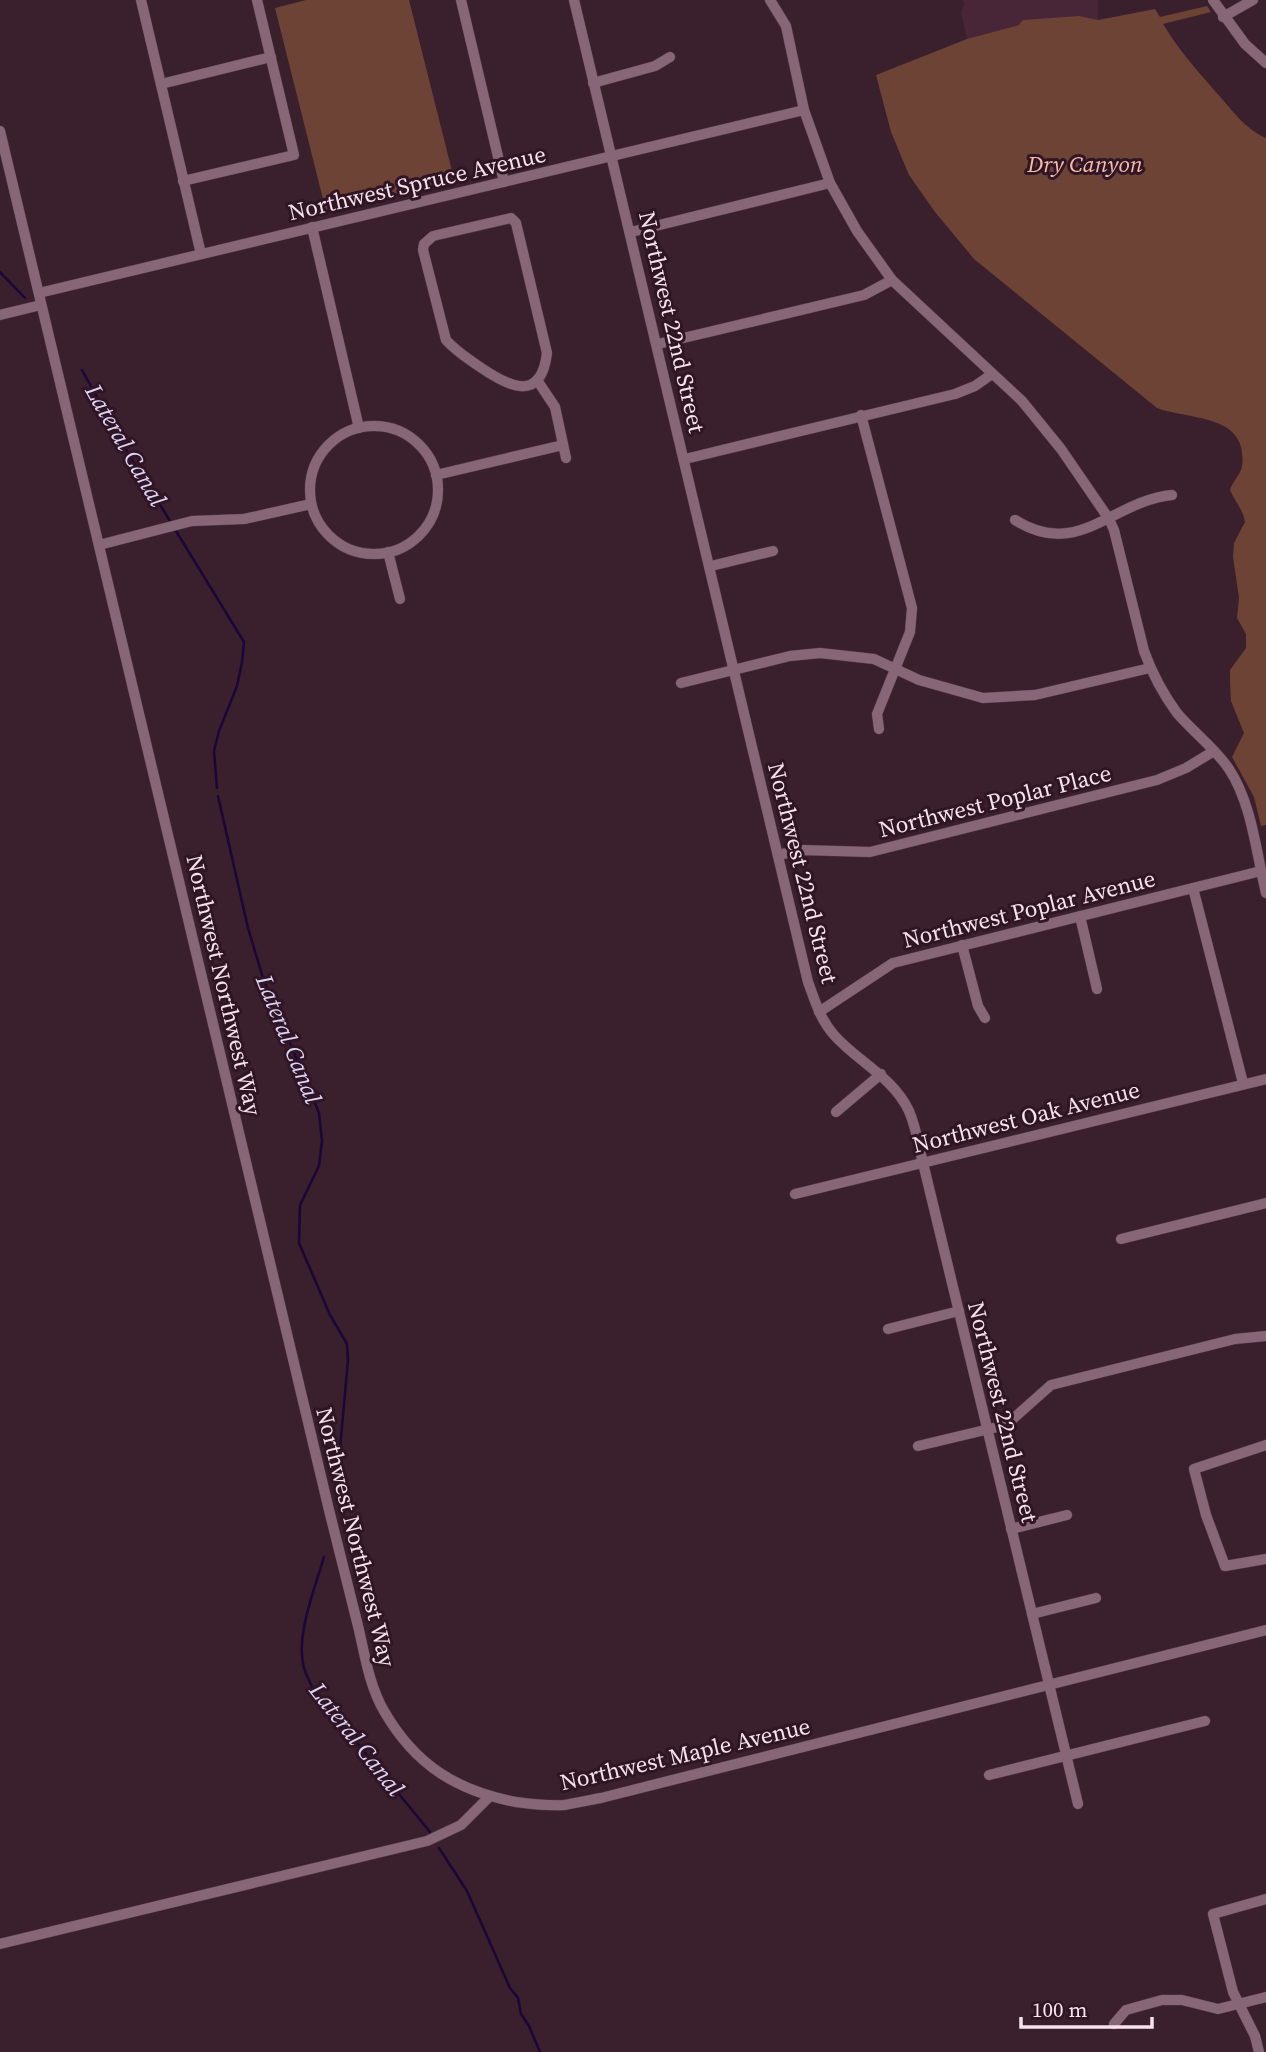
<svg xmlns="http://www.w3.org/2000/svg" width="1266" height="2052" font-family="'Source Serif 4',serif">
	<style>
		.built { fill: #482638 }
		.green { fill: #6c4335 }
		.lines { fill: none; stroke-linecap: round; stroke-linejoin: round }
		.stream { stroke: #1a0639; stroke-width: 2.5 }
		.minor-casing { stroke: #533d49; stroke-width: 11 }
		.minor { stroke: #876777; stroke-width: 10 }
		.labels { text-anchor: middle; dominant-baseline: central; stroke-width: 6; stroke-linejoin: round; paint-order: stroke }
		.park-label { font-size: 23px; font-style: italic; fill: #f7bda9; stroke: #301524 }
		.street-label { font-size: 23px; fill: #f6e3ec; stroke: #301524 }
		.water-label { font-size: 24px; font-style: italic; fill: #ddd5f8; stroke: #301524 }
	</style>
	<rect width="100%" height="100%" fill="#3a1f2d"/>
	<path class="built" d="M963,0H1098V20L1078,16L1019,25L967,39L961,13L964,4Z"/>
	<g class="green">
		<path d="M306,0H409L454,179L326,211L275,8Z"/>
		<path d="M1207,6L1211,12L1163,24C1178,49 1195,68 1214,90C1231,108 1243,128 1266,138V825L1261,826L1254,797L1232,757L1244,733L1231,701L1230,682V670L1246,648V634L1237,618L1239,598L1233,557L1234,543L1245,522C1243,509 1235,502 1230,490C1232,482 1241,474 1242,466C1249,413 1188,420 1157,408L974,259L935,212L909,175L891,132L876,75L967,39L1019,25L1023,20L1079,16L1098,20L1155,9L1160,17Z"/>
	</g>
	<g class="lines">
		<g class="stream">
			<path d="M0,272L25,298"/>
			<path d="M82,370L129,455L170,521"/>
			<path d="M176,531L244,642L242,662L237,686L219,731L214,751L217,788"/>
			<path d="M218,796L248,928L263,978L319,1113L322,1141L319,1166L300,1205L299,1243L330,1315L347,1344L348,1360L337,1482"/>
			<path d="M324,1557C315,1588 295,1637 304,1668C306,1675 310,1682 313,1689L430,1832"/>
			<path d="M439,1848L467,1891L510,1988L518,1998L521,2014L529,2026L540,2052"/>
		</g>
		<defs>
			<g id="minor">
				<path d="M141,0L201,254"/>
				<path d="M461,0L504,182"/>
				<path d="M574,0L808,982C815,1001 820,1019 834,1035C858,1062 893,1077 909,1111C916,1127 919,1147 923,1163L1078,1804"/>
				<path d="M770,0L786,26L804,110L830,183L857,231L892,280L1022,401L1061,449L1109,519L1114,530L1144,651C1152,673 1163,694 1177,713C1193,732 1215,748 1229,769C1252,804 1256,852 1266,893"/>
				<path d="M1213,0L1245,44L1266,63"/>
				<path d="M1223,17L1253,0"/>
				<path d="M593,83L655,66L670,57"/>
				<path d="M161,84L271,57"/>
				<path d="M0,131L329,1510C339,1550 349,1590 359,1630C365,1657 370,1687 384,1711C415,1765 457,1791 516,1802C531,1804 549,1806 564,1805C577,1803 589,1800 601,1798L1266,1630"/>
				<path d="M183,181L294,155L257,0"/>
				<path d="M511,218L516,223L547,353C541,403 509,387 480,367C468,359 456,351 446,340L423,250L424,244L433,236Z"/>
				<path d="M312,227L359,428"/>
				<path d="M631,232L830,183"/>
				<path d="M39,293L804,110"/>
				<path d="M0,315L41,305"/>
				<path d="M658,344L864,295L892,280"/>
				<path d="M537,380L555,407L566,458"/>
				<path d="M861,415L912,608L910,632L877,714L879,729"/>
				<circle cx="374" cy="490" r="64"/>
				<path d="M685,459L955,394L975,386L992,374"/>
				<path d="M436,475L563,445"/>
				<path d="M1015,520C1078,560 1112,501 1172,495"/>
				<path d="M99,545L192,521L244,519L311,504"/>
				<path d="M388,552L400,599"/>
				<path d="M711,566L773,551"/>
				<path d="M681,683L790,656L820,653L874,659L919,680L983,698L1035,695L1150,668"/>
				<path d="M778,855L802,850L870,852L1157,780L1186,768L1214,751"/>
				<path d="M1193,888L1243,1083"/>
				<path d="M1080,916L1097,989"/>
				<path d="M962,945L978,1006L985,1018"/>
				<path d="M819,1012L893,963L1261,871"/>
				<path d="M836,1112L881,1074"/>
				<path d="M795,1194L1266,1079"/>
				<path d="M1121,1239L1266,1203"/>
				<path d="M888,1329L959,1311"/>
				<path d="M1266,1445L1194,1469L1206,1515L1225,1566L1266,1559"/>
				<path d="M918,1446L1006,1425L1051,1385L1235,1339L1266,1336"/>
				<path d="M1011,1529L1067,1515"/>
				<path d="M1032,1614L1096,1598"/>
				<path d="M989,1775L1205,1721"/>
				<path d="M0,1944L427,1841L461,1825L489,1797"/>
				<path d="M1114,2024L1126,2010L1162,2000H1182L1218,2009L1266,1997"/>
				<path d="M1259,2052L1255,2036L1233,1992L1213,1914L1266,1899"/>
			</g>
		</defs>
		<use href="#minor" class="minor-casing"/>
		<use href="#minor" class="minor"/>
	</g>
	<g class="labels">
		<g class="park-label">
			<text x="1085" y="164">Dry Canyon</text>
		</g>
		<g class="street-label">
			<text transform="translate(417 183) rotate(-13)">Northwest Spruce Avenue</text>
			<text transform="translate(672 322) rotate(77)">Northwest 22nd Street</text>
			<text transform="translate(995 801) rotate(-14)">Northwest Poplar Place</text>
			<text transform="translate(803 873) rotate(76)">Northwest 22nd Street</text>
			<text transform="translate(1029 909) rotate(-14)">Northwest Poplar Avenue</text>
			<text transform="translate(224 985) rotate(77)">Northwest Northwest Way</text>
			<text transform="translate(1026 1117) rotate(-14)">Northwest Oak Avenue</text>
			<text transform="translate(1003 1412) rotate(76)">Northwest 22nd Street</text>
			<text transform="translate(356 1537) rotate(76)">Northwest Northwest Way</text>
			<text transform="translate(685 1754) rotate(-13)">Northwest Maple Avenue</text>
		</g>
		<g class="water-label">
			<text transform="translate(126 445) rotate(60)">Lateral Canal</text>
			<text transform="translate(289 1039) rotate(68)">Lateral Canal</text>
			<text transform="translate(357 1739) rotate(52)">Lateral Canal</text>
		</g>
	</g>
	<path d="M1021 2017v10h131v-10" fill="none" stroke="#f6e3ec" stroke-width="3.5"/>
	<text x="1032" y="2017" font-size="21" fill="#f6e3ec" stroke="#301524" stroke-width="5" paint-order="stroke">100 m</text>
</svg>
